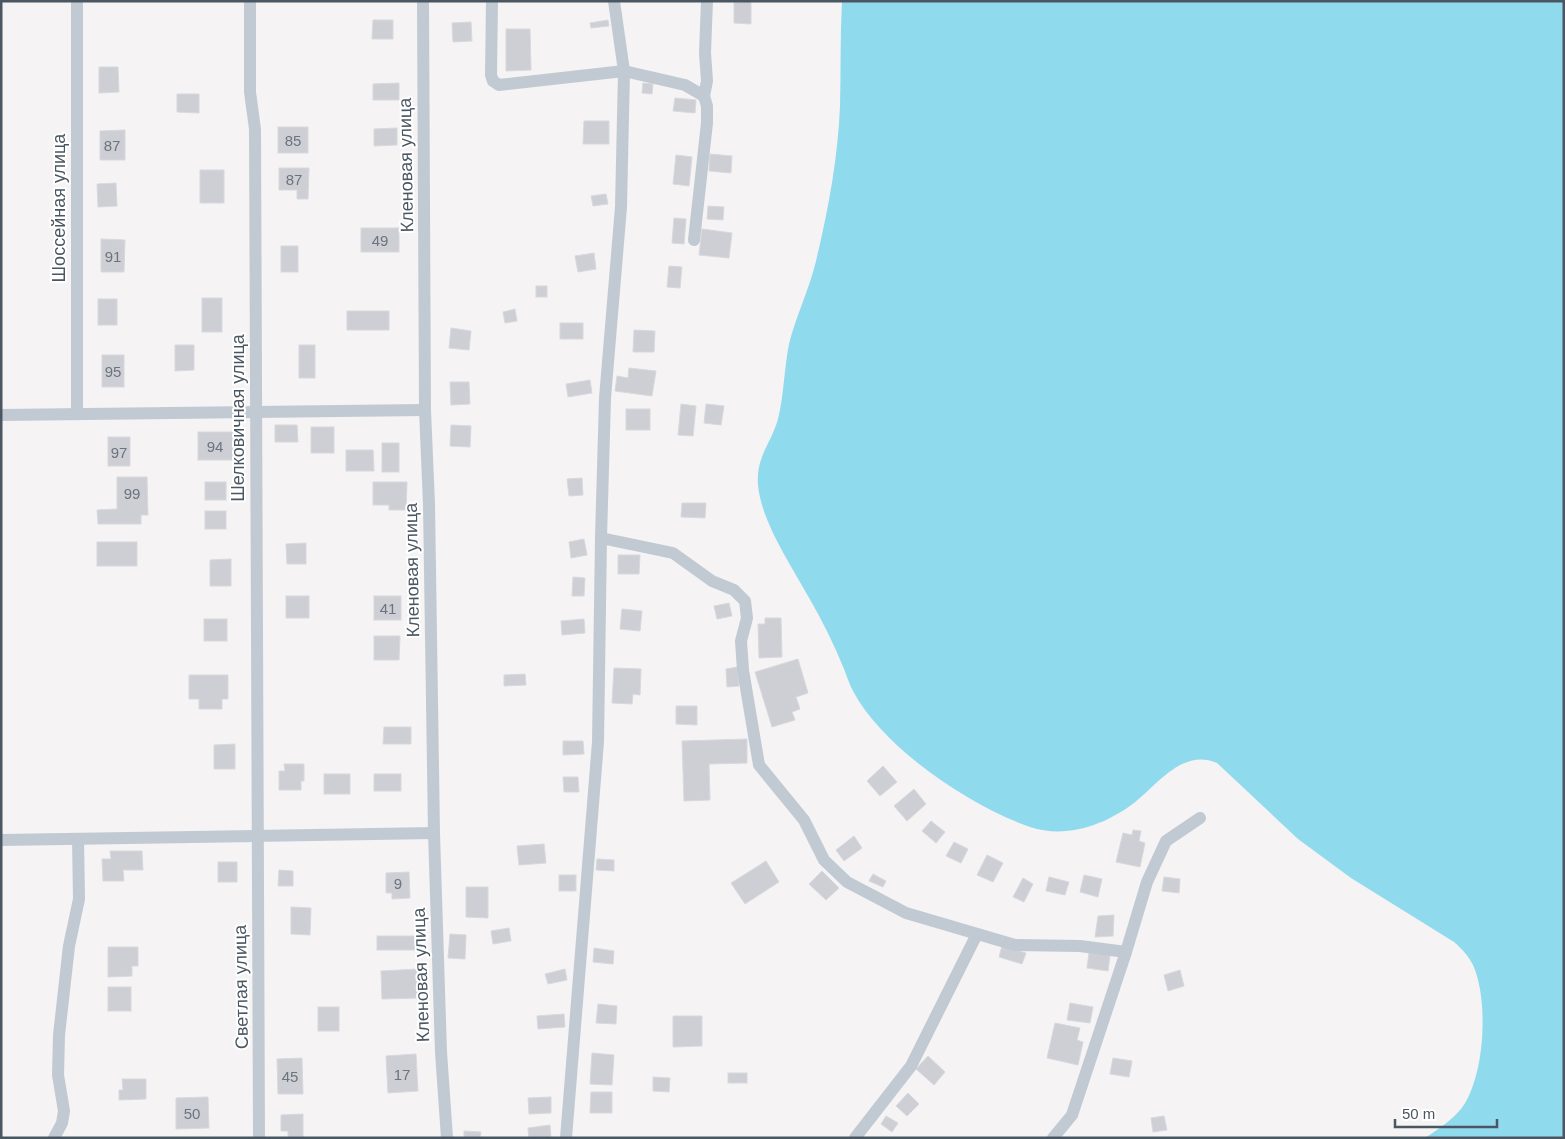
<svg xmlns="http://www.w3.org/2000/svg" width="1565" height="1139" font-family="Helvetica,sans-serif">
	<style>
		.water { fill: #90daee }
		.building { fill: #cdcfd5; stroke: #d7d9de }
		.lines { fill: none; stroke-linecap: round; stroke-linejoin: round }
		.street { stroke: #c1cad2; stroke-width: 12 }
		.labels { text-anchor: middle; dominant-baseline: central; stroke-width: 4; stroke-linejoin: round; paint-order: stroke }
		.number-label { font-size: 15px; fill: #6b747e }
		.street-label { font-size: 18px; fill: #4a5661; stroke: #fff }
	</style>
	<rect width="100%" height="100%" fill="#f5f3f3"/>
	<path class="water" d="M842,1H1564V1138H1425C1437,1130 1451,1121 1461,1109C1485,1078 1489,1000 1473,965C1468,955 1462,949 1454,942L1351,878L1298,839L1217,763C1183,748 1158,784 1134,803C1105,825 1066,839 1030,827C970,806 883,748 853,691C849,684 847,676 844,669C834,644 822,620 808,596C791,565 761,521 758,485C756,456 771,444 778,419C784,395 784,369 789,344C796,316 809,290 816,261C828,211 838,158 840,106C841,71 840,36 842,1Z"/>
	<g class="building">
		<path d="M734,1H751V24L734,23Z"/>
		<path d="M373,20H393V39H372Z"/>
		<path d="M608,20L609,26L591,28L590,23Z"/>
		<path d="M471,22L472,41L453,42L452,23Z"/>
		<path d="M506,29H530L531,70L506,71Z"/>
		<path d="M99,67H118L119,92L99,93Z"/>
		<path d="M399,83V100H373V84Z"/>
		<path d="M643,83L653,84L652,94L642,93Z"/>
		<path d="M177,94H199V113L177,112Z"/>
		<path d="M675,98L696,100L695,113L673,111Z"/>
		<path d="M584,121H609V144H583Z"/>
		<rect x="278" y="127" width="30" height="26"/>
		<path d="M397,128V145L374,146V129Z"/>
		<path d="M125,130V160H100V131Z"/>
		<path d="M710,154L732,156L731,173L709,171Z"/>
		<path d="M676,155L692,157L689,186L673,184Z"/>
		<path d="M279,168H309L308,199H297V190H279Z"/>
		<rect x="200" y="170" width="24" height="33"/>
		<path d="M116,183L117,206L98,207L97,184Z"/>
		<path d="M606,194L608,204L593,206L591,196Z"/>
		<path d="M708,206L724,207L723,220L707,219Z"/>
		<path d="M674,218L686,219L684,244L672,243Z"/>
		<rect x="361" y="228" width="38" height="24"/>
		<path d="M702,229L732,233L729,258L699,255Z"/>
		<path d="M101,239L125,240L124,272H101Z"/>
		<rect x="281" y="246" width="17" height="26"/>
		<path d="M594,253L596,269L578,272L575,256Z"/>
		<path d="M669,266L682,267L680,288L667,287Z"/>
		<rect x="536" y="286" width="11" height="11"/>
		<rect x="202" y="298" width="20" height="34"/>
		<rect x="98" y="299" width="19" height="26"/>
		<path d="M515,309L517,321L505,323L503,312Z"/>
		<rect x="347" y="311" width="42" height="19"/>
		<rect x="560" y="323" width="23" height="16"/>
		<path d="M451,328L471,331L469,350L449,348Z"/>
		<path d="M634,330L655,331L654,352H633Z"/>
		<path d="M175,345H194V370L175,371Z"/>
		<rect x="299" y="345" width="16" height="33"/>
		<rect x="102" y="355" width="22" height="32"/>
		<path d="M629,368L656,371L652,396L615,391L617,376L628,378Z"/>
		<path d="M590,380L592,393L568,397L566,384Z"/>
		<path d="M450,382H469L470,404L451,405Z"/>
		<path d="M681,404L696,406L693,436L678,435Z"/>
		<path d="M706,404L724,406L721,425L704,423Z"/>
		<rect x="626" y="409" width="24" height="21"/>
		<path d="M275,425H297L298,442H275Z"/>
		<path d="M451,425L471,426L470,447L450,446Z"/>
		<rect x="311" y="427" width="23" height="26"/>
		<rect x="198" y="432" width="35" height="28"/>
		<rect x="108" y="437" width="22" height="29"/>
		<rect x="382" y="443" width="17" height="29"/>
		<path d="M346,450H373L374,471H346Z"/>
		<path d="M117,477H147L148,515H141V524H98L97,510L117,509Z"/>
		<path d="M582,478L583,495L569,496L567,479Z"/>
		<rect x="205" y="482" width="21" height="18"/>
		<path d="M373,482H407L406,510H389V505H373Z"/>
		<path d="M682,503H706L705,518L681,517Z"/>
		<rect x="205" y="511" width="21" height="18"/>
		<path d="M584,539L587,555L571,558L569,542Z"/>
		<rect x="97" y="542" width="40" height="24"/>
		<path d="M306,543V564H287L286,544Z"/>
		<path d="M618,555H640L639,574H618Z"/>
		<path d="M231,559V586H210V560Z"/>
		<path d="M573,577L585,578L584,596H572Z"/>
		<rect x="286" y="596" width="23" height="22"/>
		<rect x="374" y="596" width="27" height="24"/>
		<path d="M729,603L732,616L717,619L714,606Z"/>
		<path d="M622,609L642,611L640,631L620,629Z"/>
		<path d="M765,618H781L782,657L759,658L758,624H765Z"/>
		<rect x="204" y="619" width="23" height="22"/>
		<path d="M584,619L585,633L562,635L561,621Z"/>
		<path d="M374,636H400L399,660H374Z"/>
		<path d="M798,659L808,693L796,697L800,709L792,712L795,720L772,727L755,672Z"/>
		<path d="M737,667L739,686L727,687L726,669Z"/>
		<path d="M614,668L641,669L640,695L633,694L632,704L612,703Z"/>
		<path d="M525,674L526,685L504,686V675Z"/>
		<path d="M189,675H228V699H222V709H199V699H189Z"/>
		<path d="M676,706H697V725L676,724Z"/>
		<path d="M384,727H411V744H383Z"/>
		<path d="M747,739V763L709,764L710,800L684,801L682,741Z"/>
		<path d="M563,741H583L584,754L563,755Z"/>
		<path d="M235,744V769H214V745Z"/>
		<path d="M284,764H304V781H301V790H279V771H285Z"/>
		<path d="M883,766L897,782L880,796L867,781Z"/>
		<rect x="324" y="774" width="26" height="20"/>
		<rect x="374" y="774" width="27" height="17"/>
		<path d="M563,777H578L579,792H564Z"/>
		<path d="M914,789L926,804L907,821L894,806Z"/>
		<path d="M931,821L945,832L936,843L922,831Z"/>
		<path d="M1133,830L1141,831L1139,841L1145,843L1140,867L1116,862L1123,833L1132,835Z"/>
		<path d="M854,836L862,848L844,861L836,850Z"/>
		<path d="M954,842L968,849L961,863L946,856Z"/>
		<path d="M544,844L546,863L519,865L517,846Z"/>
		<path d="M110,851H142L143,870H123L124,881H103L102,859H111Z"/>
		<path d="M987,855L1003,863L993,882L977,875Z"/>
		<path d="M597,859L614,860V871L596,870Z"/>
		<path d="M766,861L779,882L745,904L731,883Z"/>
		<rect x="218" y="862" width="19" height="20"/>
		<path d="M279,870L293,871V886H278Z"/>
		<path d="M822,871L839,888L826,900L809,884Z"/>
		<path d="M409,872L410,898L392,899V893H386V873Z"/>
		<path d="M873,874L886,881L883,887L869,881Z"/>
		<rect x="559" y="875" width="17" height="16"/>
		<path d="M1084,875L1102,879L1098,897L1080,892Z"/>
		<path d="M1049,877L1069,882L1065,895L1046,891Z"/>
		<path d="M1164,877L1180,879L1179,893L1162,891Z"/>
		<path d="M1023,878L1033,884L1024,902L1013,897Z"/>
		<path d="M466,887H488V918L466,917Z"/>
		<path d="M291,907L311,908L310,935L291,934Z"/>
		<path d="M1114,915L1113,936L1095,937L1098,916Z"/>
		<path d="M509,928L511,941L493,944L491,931Z"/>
		<path d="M450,934L466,935L465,959L448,958Z"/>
		<rect x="377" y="936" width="42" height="14"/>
		<path d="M1002,946L1026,953L1022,964L999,957Z"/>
		<path d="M108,947H138V966H132V976L108,977Z"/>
		<path d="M594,948L614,951L613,964L593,962Z"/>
		<path d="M1089,953L1110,955L1108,971L1087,968Z"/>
		<path d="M418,969L419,998L382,999L381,971Z"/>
		<path d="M565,969L567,980L548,984L545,974Z"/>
		<path d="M1180,970L1184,986L1168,991L1164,975Z"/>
		<rect x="108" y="987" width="23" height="24"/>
		<path d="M1070,1003L1093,1007L1090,1023L1067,1020Z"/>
		<path d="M598,1004L617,1006L616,1024L596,1023Z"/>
		<rect x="318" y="1007" width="21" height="24"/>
		<path d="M564,1014L565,1027L538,1029L537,1016Z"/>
		<path d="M673,1016H702V1046L673,1047Z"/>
		<path d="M1055,1023L1080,1028L1077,1040L1083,1042L1078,1065L1047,1058Z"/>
		<path d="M592,1053L614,1055L612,1085L590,1084Z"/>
		<path d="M416,1054L418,1091L388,1093L386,1056Z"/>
		<path d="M928,1056L945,1072L934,1085L916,1069Z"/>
		<path d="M302,1058L303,1094H278L277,1059Z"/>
		<path d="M1113,1058L1132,1061L1129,1077L1110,1074Z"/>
		<rect x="728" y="1073" width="19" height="10"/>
		<path d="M653,1077L670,1078L669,1092L653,1091Z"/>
		<path d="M122,1079H146V1099L119,1100V1090H123Z"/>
		<path d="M591,1092H612V1113H590Z"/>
		<path d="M908,1093L919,1104L907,1116L896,1106Z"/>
		<path d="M208,1097L209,1128L176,1129V1098Z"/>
		<path d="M551,1097V1113L529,1114L528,1098Z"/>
		<path d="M303,1114V1137H288V1131H281V1115Z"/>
		<path d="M886,1116L898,1123L892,1132L881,1124Z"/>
		<path d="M1164,1116L1167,1130L1153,1132L1151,1118Z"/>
		<path d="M550,1125L551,1138H529L528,1128Z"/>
		<path d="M464,1131L481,1132L480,1138H464Z"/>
	</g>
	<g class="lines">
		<g class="street">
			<path d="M77,1V414"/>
			<path d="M250,1V92L255,129L259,1138"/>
			<path d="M423,1L425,410L429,504L434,833L441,1052L447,1138"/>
			<path d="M492,1L491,75L493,81L499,85L624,71L685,85L704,96L707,81L705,53L707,1"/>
			<path d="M694,240L707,123V106L704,96"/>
			<path d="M1,415L425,410"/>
			<path d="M601,538L605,398L621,207L624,71L614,1"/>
			<path d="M1,840L434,833"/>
			<path d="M1126,952L1147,882L1166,841L1200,818"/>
			<path d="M54,1138L62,1123L64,1111L58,1075L59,1035L69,946L79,899L78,839"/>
			<path d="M566,1138L598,742L601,538L673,553L712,581L734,590L745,601L747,618L741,641L743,670L759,765L804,820L824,860L847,882L906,913L1015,945L1080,946L1126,952L1072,1115L1053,1138"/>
			<path d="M855,1138L911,1066L977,934"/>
		</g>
	</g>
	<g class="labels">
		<g class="number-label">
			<text x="293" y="140">85</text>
			<text x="112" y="145">87</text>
			<text x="294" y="179">87</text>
			<text x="380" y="240">49</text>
			<text x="113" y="256">91</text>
			<text x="113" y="371">95</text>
			<text x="215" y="446">94</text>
			<text x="119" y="452">97</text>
			<text x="132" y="493">99</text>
			<text x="388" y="608">41</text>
			<text x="398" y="883">9</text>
			<text x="402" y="1074">17</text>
			<text x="290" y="1076">45</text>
			<text x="192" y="1113">50</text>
		</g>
		<g class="street-label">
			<text transform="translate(406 165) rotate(-91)">Кленовая улица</text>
			<text transform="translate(59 208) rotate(-90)">Шоссейная улица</text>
			<text transform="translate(238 418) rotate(-90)">Шелковичная улица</text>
			<text transform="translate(412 570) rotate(-91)">Кленовая улица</text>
			<text transform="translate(421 975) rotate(-92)">Кленовая улица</text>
			<text transform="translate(241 987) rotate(-91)">Светлая улица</text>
		</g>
	</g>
	<rect width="1565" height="1139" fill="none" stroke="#4a5661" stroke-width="5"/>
	<path d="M1395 1119v8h102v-8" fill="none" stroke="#4a5661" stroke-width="2.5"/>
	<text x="1402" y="1119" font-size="15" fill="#4a5661" stroke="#ffffff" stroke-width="4" paint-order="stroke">50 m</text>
</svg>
